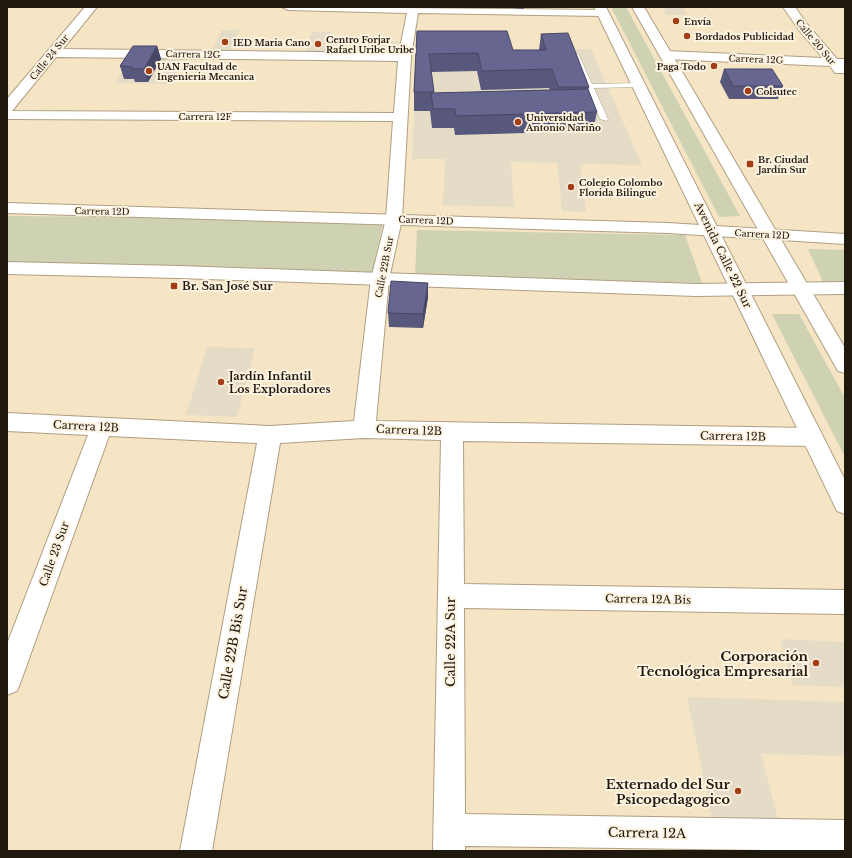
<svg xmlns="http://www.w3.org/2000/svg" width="852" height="858" font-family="'Libre Baskerville',serif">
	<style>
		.education { fill: #e5dcc7 }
		.green { fill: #ced2b3 }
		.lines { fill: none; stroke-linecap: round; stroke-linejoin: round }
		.lane-casing { stroke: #af9f81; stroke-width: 1 }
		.street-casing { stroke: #af9f81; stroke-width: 2 }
		.secondary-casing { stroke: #af9f81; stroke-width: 2 }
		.primary-casing { stroke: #af9f81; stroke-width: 2 }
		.lane { fill: #fff; fill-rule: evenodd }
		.street { fill: #fff; fill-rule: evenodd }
		.secondary { fill: #fff; fill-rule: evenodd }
		.primary { fill: #fff; fill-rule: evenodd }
		.wall { fill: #58587c; fill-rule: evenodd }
		.shaded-wall { fill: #474765 }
		.building { fill: #666690; stroke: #474765 }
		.poi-dot { fill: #a33d16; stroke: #fdf3e0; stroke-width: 1.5 }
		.labels { text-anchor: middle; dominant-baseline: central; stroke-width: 4; stroke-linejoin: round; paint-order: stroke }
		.far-poi-label { font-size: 9px; font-weight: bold; fill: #1e180d; stroke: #fdf3e0; text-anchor: start }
		.far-street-label { font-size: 9px; fill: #1e180d; stroke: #fdf3e0 }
		.street-label { font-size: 11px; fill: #1e180d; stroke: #fdf3e0 }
		.poi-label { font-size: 11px; font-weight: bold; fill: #1e180d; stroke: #fdf3e0; text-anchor: start }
		.near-street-label { font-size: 13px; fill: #1e180d; stroke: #fdf3e0 }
		.near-poi-label { font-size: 13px; font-weight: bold; fill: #1e180d; stroke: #fdf3e0; text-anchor: end }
	</style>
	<rect width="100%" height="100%" fill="#f6e5c5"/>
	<g class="education">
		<path d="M662,7H683L687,15H666Z"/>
		<path d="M222,30H239L228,55L210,54Z"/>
		<path d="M312,32H332L326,56L304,55Z"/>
		<path d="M378,41L407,42L405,57L375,56Z"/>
		<path d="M417,49H591L642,165L580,164L586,212L562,211L557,163L511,162L514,207L443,205L445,159H412Z"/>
		<path d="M130,58L182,59L170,84L115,83Z"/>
		<path d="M207,347L255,348L237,417L186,415Z"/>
		<path d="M780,639L845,642V687L793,685Z"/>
		<path d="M687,697L845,702V756L761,754L780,827L713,825Z"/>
	</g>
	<g class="green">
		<path d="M611,7H626L740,216L719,217Z"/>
		<path d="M7,216L384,219L372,273L7,264Z"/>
		<path d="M417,230L685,235L702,283L415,278Z"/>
		<path d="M808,249L845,250V285L824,284Z"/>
		<path d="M772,314H799L845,398V457Z"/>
	</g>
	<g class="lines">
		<defs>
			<path id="lane" d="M576,53L579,55L592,84L638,83L641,85L638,87L594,88L608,119L607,121L600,119L573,55Z"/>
			<g id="street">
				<path d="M85,7H97L63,49L399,53L407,13L288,10L282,7L606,10L608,12L602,16L418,13L411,57L402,219L389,279L376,421L812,428L820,431L823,437L820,443L812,446L463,441L464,584L845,590V614L464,608L465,814L845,820V851L465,846V851H433L441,440L364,438L280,443L212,851H180L257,443L109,436L21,681L17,691L7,695V644L88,435L7,431V413L270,426L354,421L371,279L386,219L393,121L7,119V99ZM56,57L398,61L394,113L12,111Z"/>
				<path d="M783,7H795L807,24L837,59H845V73H835L830,66L666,59L660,55L666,51L823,58L799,30Z"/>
			</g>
			<g id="secondary">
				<path d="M7,203L668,223L845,234V244L668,233L7,213Z"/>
				<path d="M7,262L179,266L696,284L845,282V294L696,296L179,278L7,274Z"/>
			</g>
			<g id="primary">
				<path d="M594,7H606L845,480V514L837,511Z"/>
				<path d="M632,7H644L845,348V373L838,371Z"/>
			</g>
		</defs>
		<use href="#lane" class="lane-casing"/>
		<use href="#street" class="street-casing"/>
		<use href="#secondary" class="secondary-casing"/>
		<use href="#primary" class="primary-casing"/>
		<use href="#lane" class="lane"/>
		<use href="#street" class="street"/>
		<use href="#secondary" class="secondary"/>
		<use href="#primary" class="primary"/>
	</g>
	<g class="wall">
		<path d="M511,7H524V9L511,8Z"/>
		<path d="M417,31L513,50H539L541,34L589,87L588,91L597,112L593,131L455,135L454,128H432L430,111H414V92ZM477,71L481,90L549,88L550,90L434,93L431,72Z"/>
		<path d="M157,46L161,59L148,82H135L134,79H124L120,66Z"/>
		<path d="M724,69L783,86L778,99H729L720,82Z"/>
		<path d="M428,297L423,328L389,327L388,313Z"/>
	</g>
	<g class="shaded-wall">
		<path d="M157,46L161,59L148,82L144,69Z"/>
		<path d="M428,283V297L423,328V314Z"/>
	</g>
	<g class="building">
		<path d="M417,31H507L513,50H546L541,34L568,33L589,87H558L552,69L482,71L478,53L429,54L434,92H414Z"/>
		<path d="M133,46H157L144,69H131L132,67L120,66Z"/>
		<path d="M724,69H772L783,86H733Z"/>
		<path d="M588,89L597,112L456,116L455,109H433L431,93Z"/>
		<path d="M391,281L428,283L423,314L388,313Z"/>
	</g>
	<g class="poi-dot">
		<circle cx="676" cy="21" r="4"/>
		<circle cx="687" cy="36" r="4"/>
		<circle cx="225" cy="42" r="4"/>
		<circle cx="318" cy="44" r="4"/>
		<circle cx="714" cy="66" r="4"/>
		<circle cx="149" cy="71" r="4"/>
		<circle cx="748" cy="91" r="4"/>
		<circle cx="518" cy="122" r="4"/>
		<rect x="746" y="160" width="8" height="8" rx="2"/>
		<circle cx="571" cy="187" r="4"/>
		<rect x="170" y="282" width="8" height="8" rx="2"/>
		<circle cx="221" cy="382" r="4"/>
		<circle cx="816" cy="663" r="4"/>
		<circle cx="738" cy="791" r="4"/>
	</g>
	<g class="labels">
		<g class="far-poi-label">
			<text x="684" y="21">Envía</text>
			<text x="695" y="36">Bordados Publicidad</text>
			<text x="326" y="39">Centro Forjar<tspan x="326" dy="10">Rafael Uribe Uribe</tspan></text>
			<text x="233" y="42">IED Maria Cano</text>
			<text x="157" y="66">UAN Facultad de<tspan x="157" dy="10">Ingenieria Mecanica</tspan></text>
			<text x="706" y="66" text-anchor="end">Paga Todo</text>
			<text x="756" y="91">Colsutec</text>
			<text x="526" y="117">Universidad<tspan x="526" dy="10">Antonio Nariño</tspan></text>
			<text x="758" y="159">Br. Ciudad<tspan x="758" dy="10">Jardín Sur</tspan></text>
			<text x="579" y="182">Colegio Colombo<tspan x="579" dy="10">Florida Bilingue</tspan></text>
		</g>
		<g class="far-street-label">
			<text transform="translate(816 42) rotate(50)">Calle 20 Sur</text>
			<text transform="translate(193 54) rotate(1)">Carrera 12G</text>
			<text transform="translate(49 57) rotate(-51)">Calle 24 Sur</text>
			<text transform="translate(756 59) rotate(2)">Carrera 12G</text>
			<text x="205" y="116">Carrera 12F</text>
			<text transform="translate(102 211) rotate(1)">Carrera 12D</text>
			<text transform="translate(426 220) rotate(2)">Carrera 12D</text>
			<text transform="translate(762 234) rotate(3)">Carrera 12D</text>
			<text transform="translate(384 267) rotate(-79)">Calle 22B Sur</text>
		</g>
		<g class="street-label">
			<text transform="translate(723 255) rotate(64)">Avenida Calle 22 Sur</text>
			<text transform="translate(86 426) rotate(3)">Carrera 12B</text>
			<text transform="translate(409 430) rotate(2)">Carrera 12B</text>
			<text transform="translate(733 436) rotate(1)">Carrera 12B</text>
			<text transform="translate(54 554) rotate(-70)">Calle 23 Sur</text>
			<text transform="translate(648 599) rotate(1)">Carrera 12A Bis</text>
		</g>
		<g class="poi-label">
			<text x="182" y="286">Br. San José Sur</text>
			<text x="229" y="376">Jardín Infantil<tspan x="229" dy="13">Los Exploradores</tspan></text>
		</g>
		<g class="near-street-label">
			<text transform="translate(450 642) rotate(-90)">Calle 22A Sur</text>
			<text transform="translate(233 643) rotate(-80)">Calle 22B Bis Sur</text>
			<text transform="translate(647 833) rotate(1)">Carrera 12A</text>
		</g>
		<g class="near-poi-label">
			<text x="808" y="656">Corporación<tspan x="808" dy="15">Tecnológica Empresarial</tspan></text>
			<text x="730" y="784">Externado del Sur<tspan x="730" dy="15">Psicopedagogico</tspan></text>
		</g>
	</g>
	<rect width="852" height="858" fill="none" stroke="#1e180d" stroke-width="16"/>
</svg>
